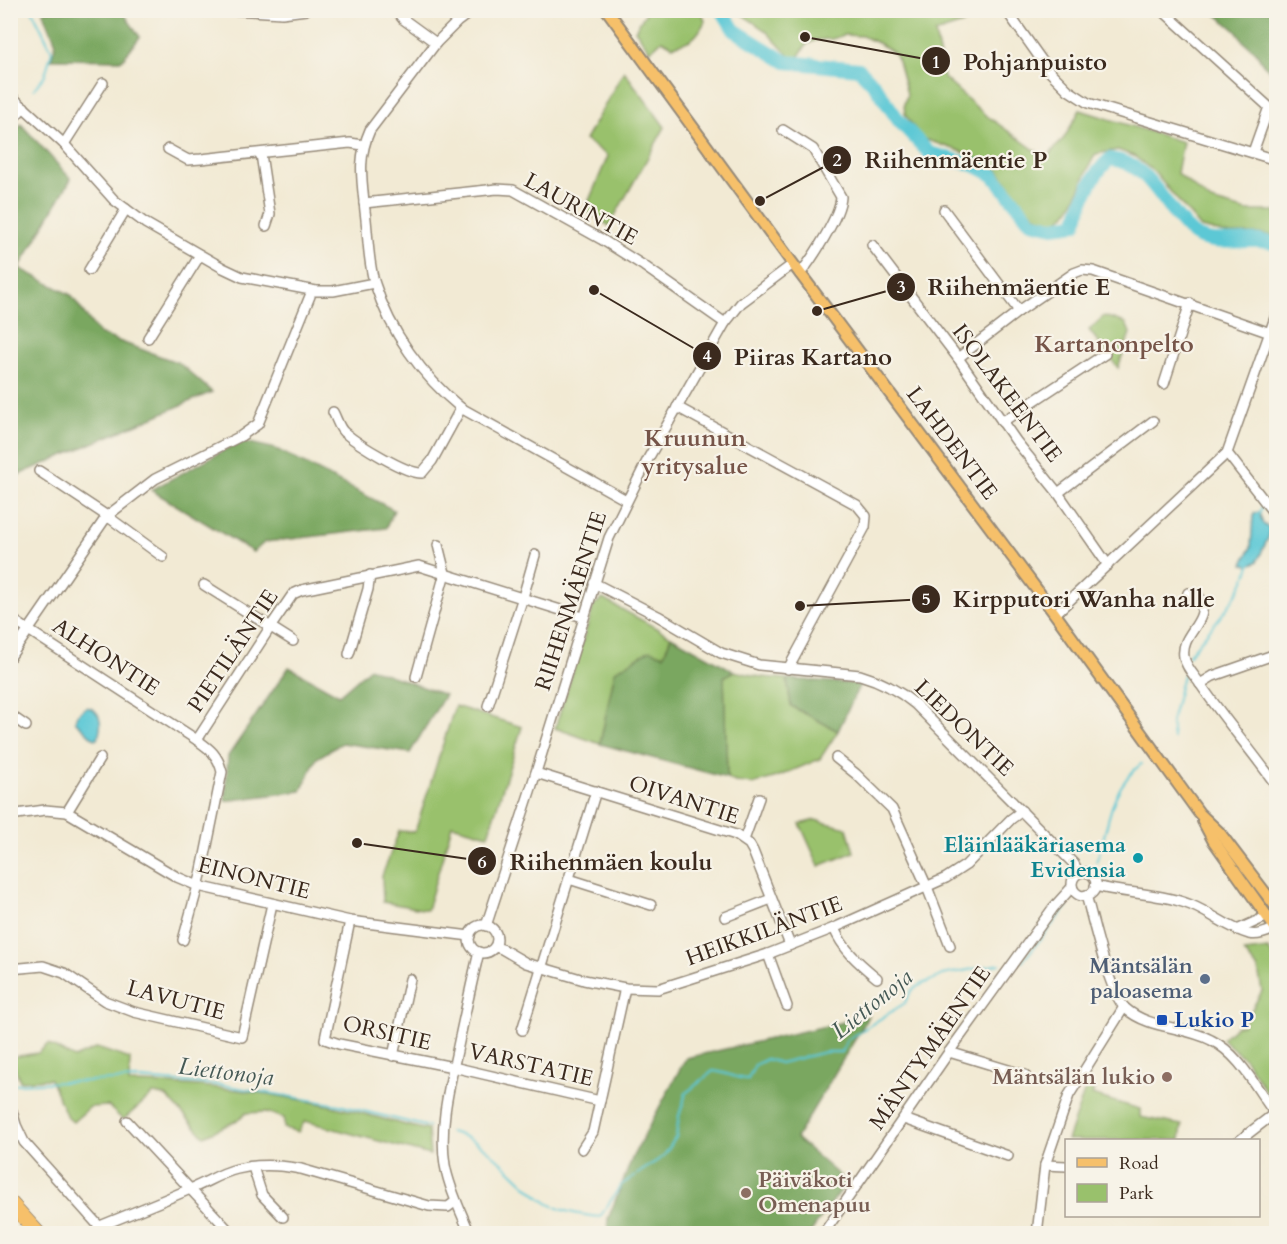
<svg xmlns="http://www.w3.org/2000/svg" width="1287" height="1244" font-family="Cardo,serif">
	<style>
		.green { fill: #99c16c; stroke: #6a7645; stroke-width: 1.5 }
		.forest { fill: #7aa760; stroke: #5a683f; stroke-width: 1.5 }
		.water { fill: #5cc8d5; stroke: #4c797a; stroke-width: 1.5 }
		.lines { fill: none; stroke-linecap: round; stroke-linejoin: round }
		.stream { stroke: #5cc8d5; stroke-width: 2 }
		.river { stroke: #5cc8d5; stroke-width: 14 }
		.minor-casing { stroke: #968a79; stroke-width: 12 }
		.major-casing { stroke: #968a79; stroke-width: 14 }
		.highway-casing { stroke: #968a79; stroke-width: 16 }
		.minor { stroke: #fff; stroke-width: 9 }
		.major { stroke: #f6c06b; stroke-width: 10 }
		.highway { stroke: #f6c06b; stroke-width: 14 }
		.culture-dot { fill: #0f9aa8; stroke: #f7f3e8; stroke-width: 2 }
		.service-dot { fill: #5c6f8a; stroke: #f7f3e8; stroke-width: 2 }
		.transit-dot { fill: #1a4fb4; stroke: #f7f3e8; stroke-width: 2 }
		.education-dot { fill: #8d6e63; stroke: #f7f3e8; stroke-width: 2 }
		.labels { text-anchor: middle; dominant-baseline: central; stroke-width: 4.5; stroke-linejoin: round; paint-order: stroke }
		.street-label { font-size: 22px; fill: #3b2a1e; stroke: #f7f3e8 }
		.culture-label { font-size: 22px; font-weight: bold; fill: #0d838f; stroke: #f7f3e8; text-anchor: end }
		.service-label { font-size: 22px; font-weight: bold; fill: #4e5e75; stroke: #f7f3e8; text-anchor: end }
		.transit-label { font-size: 22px; font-weight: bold; fill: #164399; stroke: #f7f3e8; text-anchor: start }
		.education-label { font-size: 22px; font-weight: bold; fill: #785e54; stroke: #f7f3e8; text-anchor: end }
		.neighbourhood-label { font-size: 24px; font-weight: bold; fill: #765448; stroke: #f7f3e8 }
		.water-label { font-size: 24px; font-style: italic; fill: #455955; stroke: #f7f3e8 }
		.leader { fill: none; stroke: #3b2a1e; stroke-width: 2 }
		.callout-dot { fill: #3b2a1e; stroke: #f7f3e8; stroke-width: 2 }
		.mark-label { font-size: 18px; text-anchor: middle; font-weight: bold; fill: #fff }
		.callout-label { font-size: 24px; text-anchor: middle; font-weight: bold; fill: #3b2a1e; stroke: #f7f3e8; stroke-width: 4.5; stroke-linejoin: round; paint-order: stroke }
	</style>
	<rect width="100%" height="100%" fill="#f7f3e8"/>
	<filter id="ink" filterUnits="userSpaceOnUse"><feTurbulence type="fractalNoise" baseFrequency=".0167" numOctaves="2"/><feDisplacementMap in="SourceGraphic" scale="12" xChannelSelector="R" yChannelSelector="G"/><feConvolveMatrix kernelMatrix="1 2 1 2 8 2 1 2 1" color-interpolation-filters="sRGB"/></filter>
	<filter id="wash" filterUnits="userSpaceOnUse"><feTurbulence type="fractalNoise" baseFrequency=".008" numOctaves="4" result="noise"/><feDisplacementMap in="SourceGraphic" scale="24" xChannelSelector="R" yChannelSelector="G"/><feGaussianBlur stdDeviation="1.35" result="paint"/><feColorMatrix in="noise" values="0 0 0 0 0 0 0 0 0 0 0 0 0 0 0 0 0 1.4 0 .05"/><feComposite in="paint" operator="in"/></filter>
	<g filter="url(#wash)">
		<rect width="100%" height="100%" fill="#f2ead4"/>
		<g class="green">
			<path d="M647,11H701L705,21C697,38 691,42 672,46L662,40L650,51L635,30Z"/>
			<path d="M873,11L876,12L992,11L993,14L935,33L944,78L983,113L1046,158L1064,138L1080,110L1183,142L1177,173L1211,201L1247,211H1276V236L1261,234H1226L1201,228L1154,172L1134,156L1118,150L1096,154C1081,175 1079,208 1056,222L1038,217L1026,208L996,167L960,151L921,138L905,114L904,104L907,94L898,61L894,53L878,43L862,36L844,35L832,39L816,40L807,44L796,60L790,57L766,31L737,11Z"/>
			<path d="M624,71L665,127L609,226L585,210L608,156L585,140Z"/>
			<path d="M1104,316L1126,323L1130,333L1118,368L1089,330Z"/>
			<path d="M603,599L671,636L664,655L615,671L600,744L555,728L594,605Z"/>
			<path d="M734,671L761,677L787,679L791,706L838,731L820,759L777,777L753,784L735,782L727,778L724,677Z"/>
			<path d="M455,706L522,727L488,835L452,825L427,910L383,902L382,876L399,831L415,832Z"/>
			<path d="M815,820L847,828L854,852L819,866L800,824Z"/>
			<path d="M1268,949L1276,960V1055L1273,1056L1276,1062L1275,1105L1245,1059L1222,1039L1236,1026L1243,1025L1262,991L1258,969L1244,952Z"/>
			<path d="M48,1044L74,1058L97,1048L130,1059L129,1083C205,1083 283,1094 357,1112C381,1118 404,1125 428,1130L430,1155L305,1121L298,1132L284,1128V1118L266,1112L246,1113L240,1119L204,1136L166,1096L153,1094L123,1120L108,1106L90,1107L73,1122L67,1117L50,1079L20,1081L11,1057L38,1053Z"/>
			<path d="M1086,1087L1094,1089L1092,1095L1140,1109V1117L1182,1125L1180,1140H1067Z"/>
		</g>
		<g class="forest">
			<path d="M43,11H122L140,37L122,60L51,59L56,43Z"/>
			<path d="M1212,11H1276V76L1263,64L1256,52L1243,41L1236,31Z"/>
			<path d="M21,124L71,179L19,268L71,295L99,334L179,363L212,392L11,478L10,135Z"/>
			<path d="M241,441L276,449L394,510L386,528L265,542L253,552L151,490Z"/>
			<path d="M671,636L734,671L724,677L727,778L600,744L615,671L650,650L664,655Z"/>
			<path d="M289,667L339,695L370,668L445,695L410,753L342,743L317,758L301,791L225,801L228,756Z"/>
			<path d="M787,679L860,684L838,731L791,706Z"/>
			<path d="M869,1016L796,1138L847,1182L810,1233H608V1219L633,1156L686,1058Z"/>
		</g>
		<g class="water">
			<path d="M1259,512L1263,524L1269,528V536L1257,562L1249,565L1243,564L1251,547L1253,516L1255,513Z"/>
			<path d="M86,707C102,709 103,726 97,739L93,738L75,721L77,715Z"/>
		</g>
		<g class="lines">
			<g class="stream">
				<path d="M32,10L52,51L45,75L34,89"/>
				<path d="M1274,490L1276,488"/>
				<path d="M1259,515L1262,506"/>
				<path d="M1188,656C1211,626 1241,599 1251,562"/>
				<path d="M1173,738L1171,722L1183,675"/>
				<path d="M1096,862C1111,824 1106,793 1141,764"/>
				<path d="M1022,962L1067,906"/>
				<path d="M16,1084L139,1079L222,1085L339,1105L429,1127"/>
				<path d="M450,1132C489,1140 512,1177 543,1200C559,1212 581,1215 600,1217L621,1185L664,1156L676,1137L679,1116L686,1093L713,1071C726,1072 736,1079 748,1079L755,1065L767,1059L780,1063L825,1052H842L847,1040L905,1003C912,982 926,985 942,975L1000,964"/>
			</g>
			<path class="river" d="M722,10L734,30L786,62L859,69L875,86L899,121L929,153L976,166L993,175L1031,222L1053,227L1075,224C1083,200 1090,176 1110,159C1147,162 1161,201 1184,225C1187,228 1190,232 1194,235C1219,249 1250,235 1276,244"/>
		</g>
	</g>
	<g filter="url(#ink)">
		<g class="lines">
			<defs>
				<g id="minor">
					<path d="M233,10L282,13L306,10"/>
					<path d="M396,10L403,19L436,43L370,130C357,159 362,180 365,211C368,232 368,265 375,284C390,332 423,377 461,408L626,500"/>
					<path d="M1006,10L1050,72L1068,90L1088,103L1276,160"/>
					<path d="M1162,10L1269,107L1253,152"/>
					<path d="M436,43L457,22L473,10"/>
					<path d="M10,95L64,144L114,200L145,223L223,268L242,277L316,291H333L374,283"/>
					<path d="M10,122L24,107"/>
					<path d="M783,130L813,149L841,197C840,216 812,259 800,274"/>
					<path d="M64,144L103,83"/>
					<path d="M168,149L188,160L201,159L350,143L363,145"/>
					<path d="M261,154L270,214L266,226"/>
					<path d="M364,203L497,189L513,190L601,239L644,266L725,323"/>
					<path d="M944,210L1019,311"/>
					<path d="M872,245L958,358L1016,441L1058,493L1108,565"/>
					<path d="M89,270L126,209"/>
					<path d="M148,338L200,255"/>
					<path d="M958,358L1019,311L1074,273L1082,270L1093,271L1276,335"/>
					<path d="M1164,384L1190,303"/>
					<path d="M677,407L857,505L866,516L865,527L788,669"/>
					<path d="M333,412C337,419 339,429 345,433C358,444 406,474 422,473L432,461L461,408"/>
					<path d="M1002,422L1105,354"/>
					<path d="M1227,453L1276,516"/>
					<path d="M39,471L107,516L163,557"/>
					<path d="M1058,493L1153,421"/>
					<path d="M594,583L658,616L721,653L759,665L860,675C881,681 898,690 915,704L1074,864L1079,873"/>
					<path d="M204,585L293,641"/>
					<path d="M1188,593L1200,598C1211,622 1180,633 1184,657C1186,668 1195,676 1201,685C1224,719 1252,751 1276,785"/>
					<path d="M1055,614L1227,453L1276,315"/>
					<path d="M10,618L197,740C210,749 218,755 222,772L201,875L183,940"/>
					<path d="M349,654L368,589L370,575"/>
					<path d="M10,657L107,516L155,479L241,436L258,424L310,296"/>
					<path d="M416,677L445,573L438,545"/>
					<path d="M1200,684L1213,676L1276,654"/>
					<path d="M488,706L523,597L535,555"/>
					<path d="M10,715L26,726"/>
					<path d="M197,740L271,626L293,594L302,590L419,566L583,617"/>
					<path d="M836,758L856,774L892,809L927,887L950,946"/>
					<path d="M536,773L736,835L749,844L753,851L790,945"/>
					<path d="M67,812L100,758"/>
					<path d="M10,815L45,810L67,812L177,877L198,886L350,921L470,936"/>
					<path d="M744,840L759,798"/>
					<circle cx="1084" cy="884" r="12"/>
					<path d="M569,879L651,905"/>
					<path d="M1095,886C1127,894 1160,893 1191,905C1211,913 1228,928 1249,934C1259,936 1267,932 1276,928"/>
					<path d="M10,892H11"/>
					<path d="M1086,895C1093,920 1109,992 1125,1008C1148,1029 1184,1026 1211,1040C1240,1054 1257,1090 1276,1115"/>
					<path d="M725,917L771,899"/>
					<path d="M350,921L325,1039L339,1044L453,1067L600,1101"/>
					<circle cx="483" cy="939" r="14"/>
					<path d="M486,926L532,785L609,538L649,457L725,323L741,303L793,264"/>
					<path d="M834,928C843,950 859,963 877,978"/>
					<path d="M1237,930L1268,916"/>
					<path d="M495,947L502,949L526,963L584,980L625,988L658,989L768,954L834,928L946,878L966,865L1011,819L1022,811"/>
					<path d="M768,954L787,1006"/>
					<path d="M10,969L43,966L64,973L105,1001L134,1012L242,1037L272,904"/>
					<path d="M522,1030L596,791"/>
					<path d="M949,1052L1025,1075"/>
					<path d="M393,1056L410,979"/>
					<path d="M12,1111L16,1125L24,1142L106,1234"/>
					<path d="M904,1119L1008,1156"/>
					<path d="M127,1121L232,1234"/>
					<path d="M1240,1140L1275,1113"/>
					<path d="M582,1149L593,1132L625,988"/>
					<path d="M1045,1165L1066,1166"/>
					<path d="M253,1167L262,1195L283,1217"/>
					<path d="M100,1226C130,1214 160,1202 190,1189C206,1183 220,1173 237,1169C257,1164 281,1165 301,1169L429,1206L448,1207L456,1201"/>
					<path d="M470,1234C461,1212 449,1188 445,1165C439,1127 449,1087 457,1051C464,1018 471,985 479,952"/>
					<path d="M823,1234L949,1052L1053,908L1072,887"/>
					<path d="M1037,1234L1045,1165L1069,1095L1124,1007"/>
				</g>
				<g id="major">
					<path d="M607,10L793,264L1055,614L1199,813L1219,832L1276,907"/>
					<path d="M1203,821L1213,840L1276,929"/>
				</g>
				<path id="highway" d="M10,1202L39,1234"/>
			</defs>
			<use href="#minor" class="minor-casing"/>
			<use href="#major" class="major-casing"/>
			<use href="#highway" class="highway-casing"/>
			<use href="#minor" class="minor"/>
			<use href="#major" class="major"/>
			<use href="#highway" class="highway"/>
		</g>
	</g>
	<circle class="culture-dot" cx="1138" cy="858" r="6"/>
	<circle class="service-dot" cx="1205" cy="979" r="6"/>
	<rect class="transit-dot" x="1156" y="1014" width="12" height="12" rx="3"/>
	<g class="education-dot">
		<circle cx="1167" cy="1077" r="6"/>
		<circle cx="746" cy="1193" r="6"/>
	</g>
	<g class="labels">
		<g class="street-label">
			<text transform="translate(581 209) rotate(29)">LAURINTIE</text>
			<text transform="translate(1007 393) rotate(53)">ISOLAKEENTIE</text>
			<text transform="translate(952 443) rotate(53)">LAHDENTIE</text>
			<text transform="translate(571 601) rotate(-72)">RIIHENMÄENTIE</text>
			<text transform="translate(233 651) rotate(-56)">PIETILÄNTIE</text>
			<text transform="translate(106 657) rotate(33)">ALHONTIE</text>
			<text transform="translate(964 728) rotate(44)">LIEDONTIE</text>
			<text transform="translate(684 800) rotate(18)">OIVANTIE</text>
			<text transform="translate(254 878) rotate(14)">EINONTIE</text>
			<text transform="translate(764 931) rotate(-20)">HEIKKILÄNTIE</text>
			<text transform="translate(176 1000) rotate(15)">LAVUTIE</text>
			<text transform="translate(387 1033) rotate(13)">ORSITIE</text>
			<text transform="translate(930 1048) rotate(-55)">MÄNTYMÄENTIE</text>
			<text transform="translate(531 1065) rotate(13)">VARSTATIE</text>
		</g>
		<g class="culture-label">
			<text x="1126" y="845">Eläinlääkäriasema<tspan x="1126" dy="25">Evidensia</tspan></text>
		</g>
		<g class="service-label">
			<text x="1193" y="966">Mäntsälän<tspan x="1193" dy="25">paloasema</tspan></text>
		</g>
		<g class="transit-label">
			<text x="1174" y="1020">Lukio P</text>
		</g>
		<g class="education-label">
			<text x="1155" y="1077">Mäntsälän lukio</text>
			<text x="758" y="1180" text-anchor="start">Päiväkoti<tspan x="758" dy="25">Omenapuu</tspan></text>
		</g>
		<g class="neighbourhood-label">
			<text x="1114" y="344">Kartanonpelto</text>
			<text x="695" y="438">Kruunun<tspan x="695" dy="28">yritysalue</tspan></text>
		</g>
		<g class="water-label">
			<text transform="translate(872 1004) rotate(-39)">Liettonoja</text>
			<text transform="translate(226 1072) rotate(7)">Liettonoja</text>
		</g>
	</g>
	<path class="leader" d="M805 37L936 61M760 201L837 160M817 311L901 287M594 290L707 356M800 606L926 599M357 843L482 861"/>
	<g class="callout-dot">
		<circle cx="805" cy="37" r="6"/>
		<circle cx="760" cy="201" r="6"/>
		<circle cx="817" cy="311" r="6"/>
		<circle cx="594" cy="290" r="6"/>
		<circle cx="800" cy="606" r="6"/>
		<circle cx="357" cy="843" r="6"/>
		<circle cx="936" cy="61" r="15"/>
		<circle cx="837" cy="160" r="15"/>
		<circle cx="901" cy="287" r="15"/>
		<circle cx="707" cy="356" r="15"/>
		<circle cx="926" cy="599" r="15"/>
		<circle cx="482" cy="861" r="15"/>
	</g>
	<g class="mark-label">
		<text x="936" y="68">1</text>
		<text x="837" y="166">2</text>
		<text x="901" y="293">3</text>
		<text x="707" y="362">4</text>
		<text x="926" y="605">5</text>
		<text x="482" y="868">6</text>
	</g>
	<g class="callout-label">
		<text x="1035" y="70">Pohjanpuisto</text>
		<text x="956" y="168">Riihenmäentie P</text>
		<text x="1019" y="295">Riihenmäentie E</text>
		<text x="813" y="365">Piiras Kartano</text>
		<text x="1084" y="607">Kirpputori Wanha nalle</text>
		<text x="611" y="870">Riihenmäen koulu</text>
	</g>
	<rect width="1287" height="1244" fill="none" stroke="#f7f3e8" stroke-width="36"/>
	<rect x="1065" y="1139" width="195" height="78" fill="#f7f3e8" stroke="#aca397" stroke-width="1.5"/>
	<rect x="1077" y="1158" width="30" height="9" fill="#f6c06b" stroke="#aca397" stroke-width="1.5"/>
	<text x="1119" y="1169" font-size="18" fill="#3b2a1e">Road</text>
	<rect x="1077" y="1184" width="30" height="18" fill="#99c16c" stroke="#aca397" stroke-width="1.5"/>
	<text x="1119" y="1199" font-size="18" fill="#3b2a1e">Park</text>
</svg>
